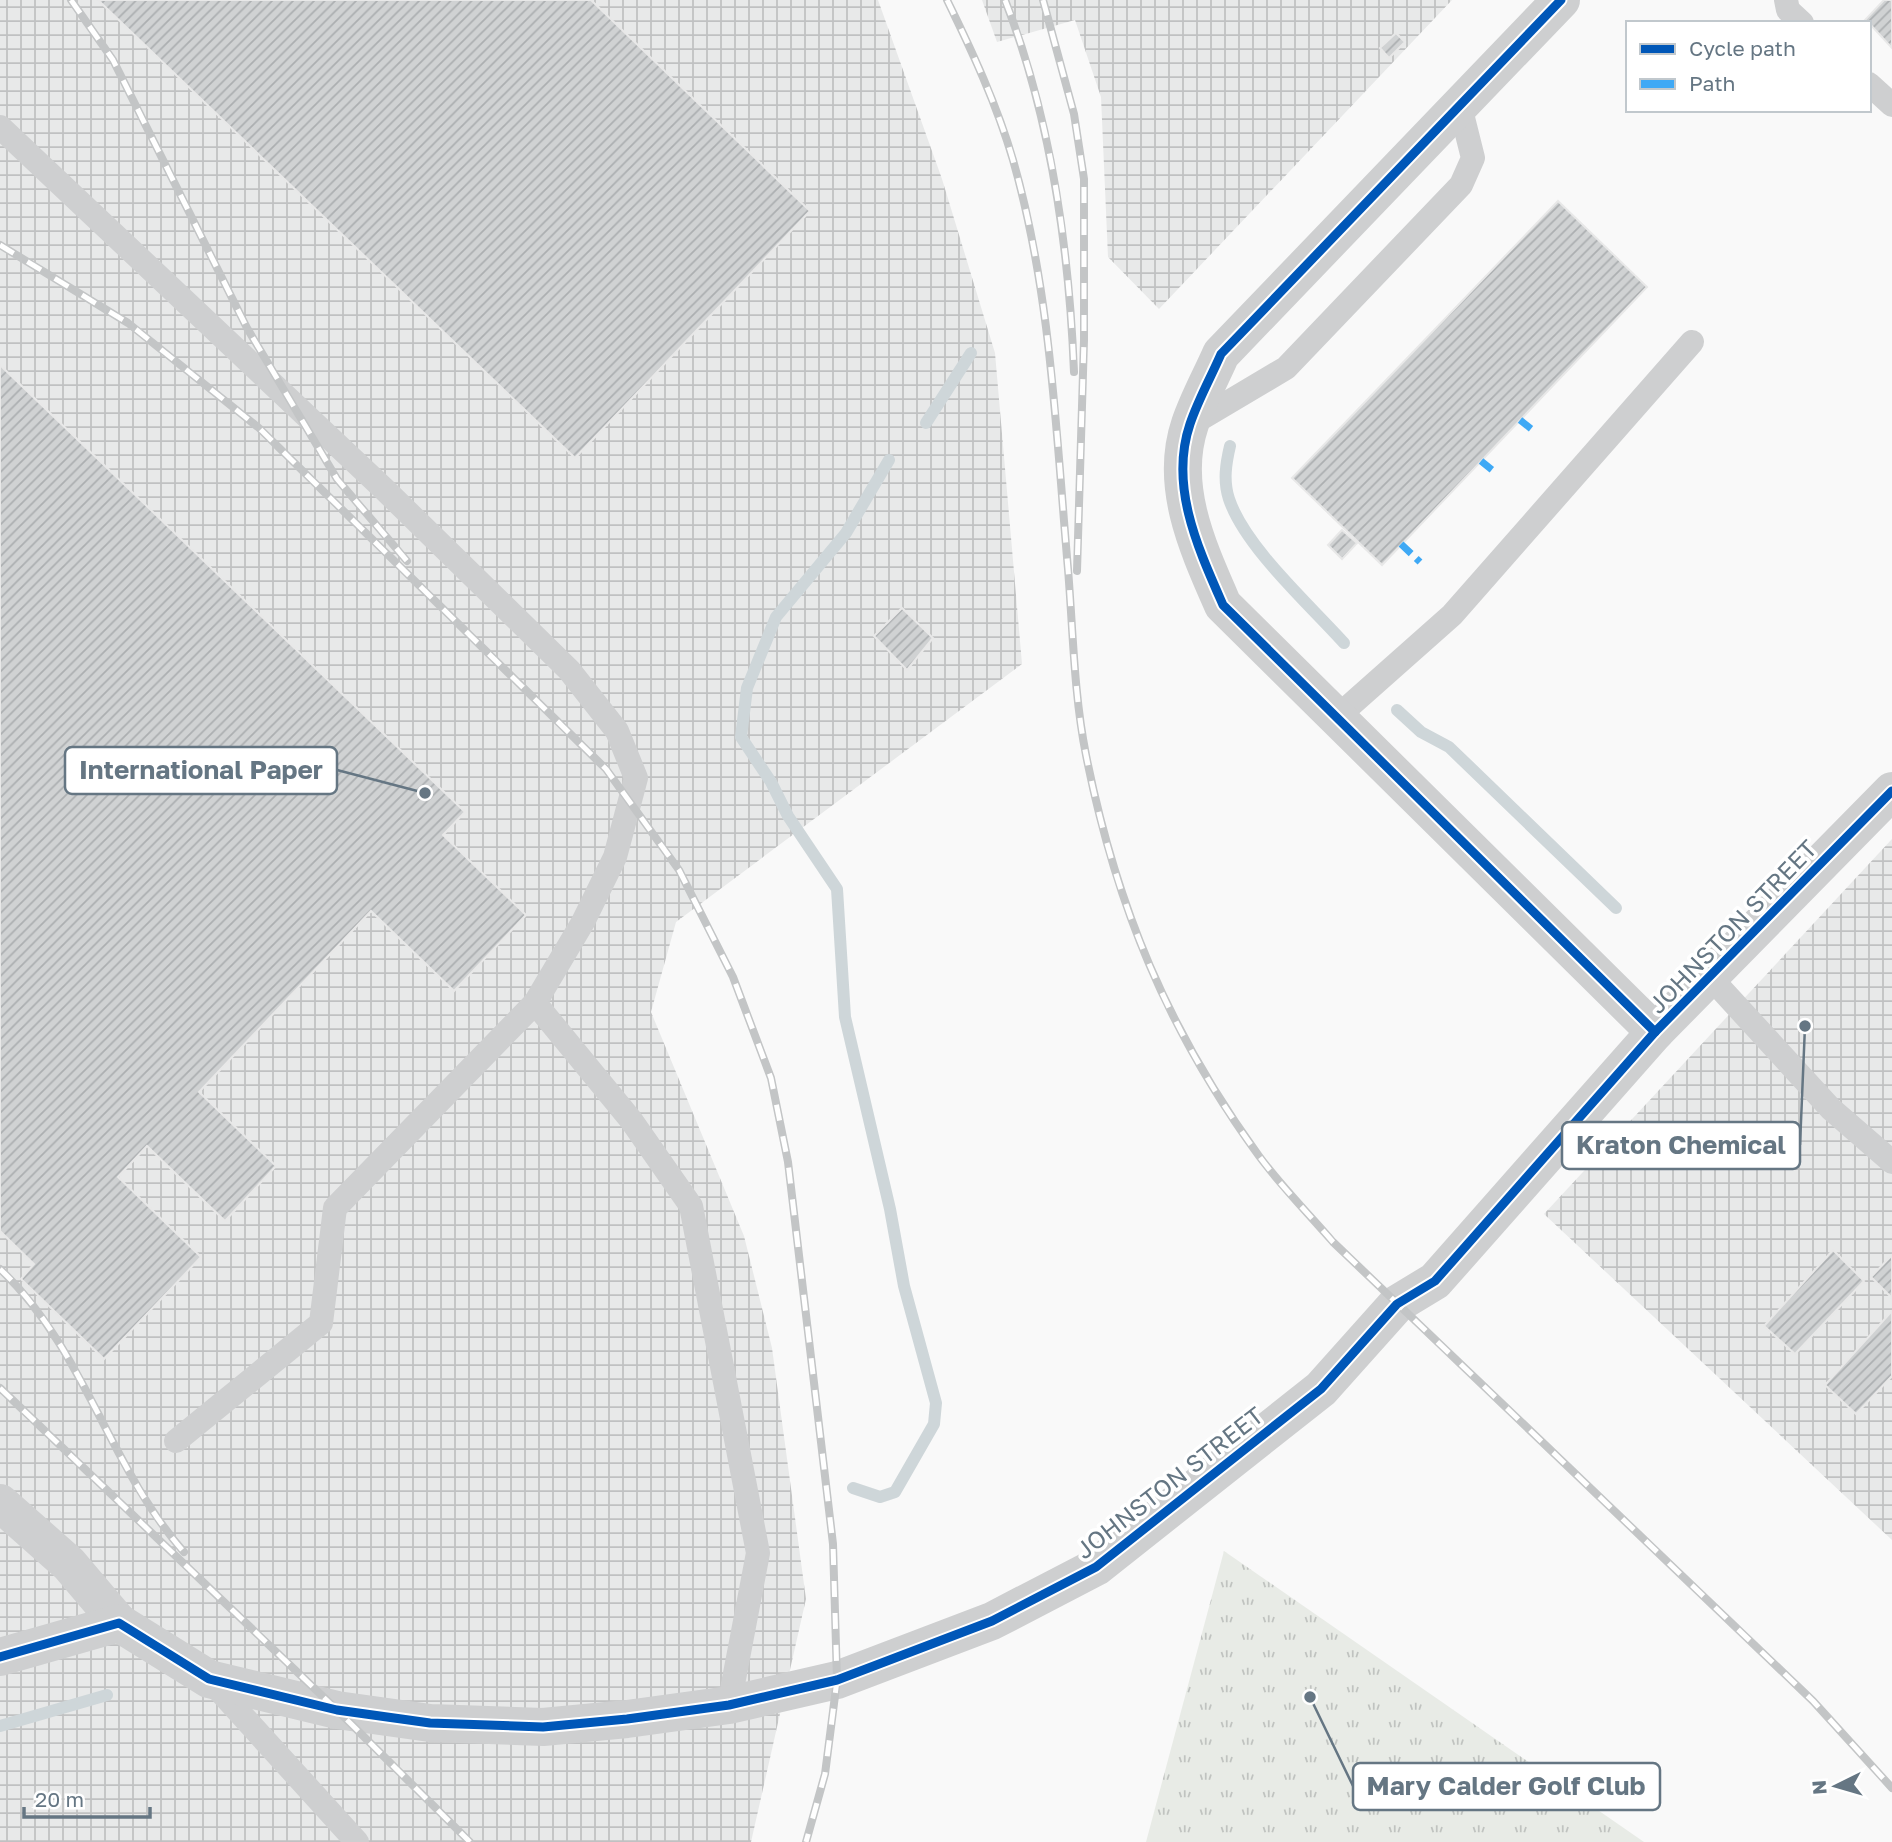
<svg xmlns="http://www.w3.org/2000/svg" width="1892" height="1842" font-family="'Golos Text',sans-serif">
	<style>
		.industrial { fill: url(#industrial-grid) }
		.grass { fill: url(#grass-tufts) }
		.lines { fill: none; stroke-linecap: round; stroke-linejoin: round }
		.stream { stroke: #ced6d9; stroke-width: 12 }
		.building { fill: url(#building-hatch); stroke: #e8e8e8; stroke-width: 2 }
		.lane { stroke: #cecfd0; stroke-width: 24 }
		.street { stroke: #cecfd0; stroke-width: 38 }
		.rail-casing { stroke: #c3c5c6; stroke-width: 8 }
		.rail { stroke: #fff; stroke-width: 5; stroke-dasharray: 16; stroke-linecap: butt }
		.quiet { stroke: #3fa9f5; stroke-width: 7; stroke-dasharray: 14 7; stroke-linecap: butt }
		.cycleway-casing { stroke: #fff; stroke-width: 13 }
		.cycleway { stroke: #0057b8; stroke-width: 9 }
		.labels { text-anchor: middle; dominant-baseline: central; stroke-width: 7; stroke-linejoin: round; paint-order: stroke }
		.street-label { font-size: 24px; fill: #657683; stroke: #fff }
		.leader { fill: none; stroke: #657683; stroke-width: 2.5 }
		.callout-dot { fill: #657683; stroke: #fff; stroke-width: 2.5 }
		.callout { fill: #fff; stroke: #657683; stroke-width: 2.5 }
		.callout-label { font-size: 26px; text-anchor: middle; font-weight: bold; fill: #657683 }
	</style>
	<defs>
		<pattern id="industrial-grid" width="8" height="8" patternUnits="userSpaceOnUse" patternTransform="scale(1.75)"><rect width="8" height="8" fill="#e8e9e9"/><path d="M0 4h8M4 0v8" fill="none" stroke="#c0c1c2"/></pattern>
		<pattern id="grass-tufts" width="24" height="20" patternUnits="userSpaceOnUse" patternTransform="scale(1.75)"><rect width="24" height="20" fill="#e8ebe6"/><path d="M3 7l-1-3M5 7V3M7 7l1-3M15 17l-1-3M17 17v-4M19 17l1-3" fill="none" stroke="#c0c3c0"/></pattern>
		<pattern id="building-hatch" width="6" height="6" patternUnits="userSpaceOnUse" patternTransform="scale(1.75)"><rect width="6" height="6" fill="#d0d2d3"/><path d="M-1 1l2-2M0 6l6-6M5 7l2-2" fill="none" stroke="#acafb1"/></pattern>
	</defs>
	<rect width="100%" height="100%" fill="#f9f9f9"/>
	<g class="industrial">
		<path d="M0,0H878L942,179L995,353L1022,664L676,922L651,1012L744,1236L772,1348L806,1599L751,1842H0Z"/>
		<path d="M982,0H1452L1159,309L1108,257L1101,97L1075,20L997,42Z"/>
		<path d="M1892,839V1540L1544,1214Z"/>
	</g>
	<path class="grass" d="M1224,1551L1644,1842H1146Z"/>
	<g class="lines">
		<g class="stream">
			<path d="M926,423L971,353"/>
			<path d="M1230,446C1226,463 1223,481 1229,499C1245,547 1309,604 1344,643"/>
			<path d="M1397,710L1421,732L1449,747L1616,908"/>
			<path d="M853,1488L880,1497L895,1492L934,1424L936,1403L904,1286L890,1209L845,1017L837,889L788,816L771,782L741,737L747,688L776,617L846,533L889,460"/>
			<path d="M0,1726L107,1695"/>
		</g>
	</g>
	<g class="building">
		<path d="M98,0H591L810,211L575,458Z"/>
		<path d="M1884,0H1892V48L1869,23L1864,21Z"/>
		<path d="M1396,33L1405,42L1389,58L1380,48Z"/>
		<path d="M1558,201L1647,287L1382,565L1292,478Z"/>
		<path d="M0,365L465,812L443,835L526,915L454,991L371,911L199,1092L276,1166L225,1221L147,1146L118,1177L201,1257L104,1359L21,1279L34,1264L0,1231Z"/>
		<path d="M1342,530L1357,543L1342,559L1328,545Z"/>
		<path d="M902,608L933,638L907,670L874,636Z"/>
		<path d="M1833,1250L1864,1281L1795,1354L1764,1326Z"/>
		<path d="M1892,1255V1298L1871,1277Z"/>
		<path d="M1892,1311V1376L1856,1414L1825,1385Z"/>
	</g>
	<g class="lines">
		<g class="lane">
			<path d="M1786,0L1788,10L1802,23"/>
			<path d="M1869,84L1892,105"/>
			<path d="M0,127L384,489L569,670L617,731L636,778L615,857L583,922L535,1003"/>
			<path d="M1190,425L1286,368L1461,185L1473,158L1460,106"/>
			<path d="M1337,717L1452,615L1692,342"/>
			<path d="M1710,977L1831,1109L1892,1162"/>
			<path d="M176,1441L321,1323L335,1208L535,1003L631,1120L691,1206L758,1553L729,1705"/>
			<path d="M209,1679L357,1842"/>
		</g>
		<g class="street">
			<path d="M1561,0L1221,354C1211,377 1198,400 1190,424C1169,486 1198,548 1223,605L1655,1032"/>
			<path d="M0,1503L69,1564L119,1623"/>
			<path d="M0,1657L119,1623L209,1679L337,1710L430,1723L543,1727L627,1719L729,1705L837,1680L992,1621L1096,1567L1321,1389L1397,1304L1435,1281L1655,1032L1892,791"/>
		</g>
		<defs>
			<g id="rail">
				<path d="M71,0L113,60L247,328L337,479L407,561"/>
				<path d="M947,0C972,51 997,105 1013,160C1051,292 1056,433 1068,569C1073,631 1074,695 1086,755C1116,906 1168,1031 1259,1156C1281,1186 1308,1213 1333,1242L1813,1701L1892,1788"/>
				<path d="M1005,0C1051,118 1069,246 1074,372"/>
				<path d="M1043,0L1074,114L1084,179V340L1077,571"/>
				<path d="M0,245L128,323L259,428L606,769L679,870L733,977L771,1078L788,1162L833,1544L837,1680L825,1774L806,1842"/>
				<path d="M0,1269C84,1348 109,1467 184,1552"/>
				<path d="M0,1388L337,1710L470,1842"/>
			</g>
		</defs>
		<use href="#rail" class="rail-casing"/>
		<use href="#rail" class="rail"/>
		<g class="quiet">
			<path d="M1520,420L1534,431"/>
			<path d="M1481,461L1497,474"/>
			<path d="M1401,544L1420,562"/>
		</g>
		<defs>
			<g id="cycleway">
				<path d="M1561,0L1221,354C1211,377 1198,400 1190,424C1169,486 1198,548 1223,605L1655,1032"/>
				<path d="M0,1657L119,1623L209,1679L337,1710L430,1723L543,1727L627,1719L729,1705L837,1680L992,1621L1096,1567L1321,1389L1397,1304L1435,1281L1655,1032L1892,791"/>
			</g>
		</defs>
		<use href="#cycleway" class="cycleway-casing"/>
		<use href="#cycleway" class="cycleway"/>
	</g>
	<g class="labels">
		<g class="street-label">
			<text transform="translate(1732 926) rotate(-46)">JOHNSTON STREET</text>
			<text transform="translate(1169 1482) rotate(-38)">JOHNSTON STREET</text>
		</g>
	</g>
	<path class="leader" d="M425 793L337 770M1805 1026L1800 1145M1310 1697L1353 1786"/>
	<g class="callout-dot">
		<circle cx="425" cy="793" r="7"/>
		<circle cx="1805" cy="1026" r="7"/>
		<circle cx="1310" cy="1697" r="7"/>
	</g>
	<g class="callout">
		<rect x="65" y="747" width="272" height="47" rx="7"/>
		<rect x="1562" y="1122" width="238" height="47" rx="7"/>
		<rect x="1353" y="1763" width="307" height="47" rx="7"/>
	</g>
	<g class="callout-label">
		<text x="201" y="779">International Paper</text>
		<text x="1681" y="1154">Kraton Chemical</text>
		<text x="1506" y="1795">Mary Calder Golf Club</text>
	</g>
	<rect x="1626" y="21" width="245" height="91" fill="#ffffff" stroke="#c1c8cd" stroke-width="2"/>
	<rect x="1640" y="44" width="35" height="10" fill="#0057b8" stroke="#c1c8cd" stroke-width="2"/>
	<text x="1689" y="56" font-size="21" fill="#657683">Cycle path</text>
	<rect x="1640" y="79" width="35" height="10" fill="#3fa9f5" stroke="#c1c8cd" stroke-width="2"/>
	<text x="1689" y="91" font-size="21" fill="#657683">Path</text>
	<g transform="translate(1836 1786) rotate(265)" stroke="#ffffff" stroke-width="5" paint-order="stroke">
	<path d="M0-5L12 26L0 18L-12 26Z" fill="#657683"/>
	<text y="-10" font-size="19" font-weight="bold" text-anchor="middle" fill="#657683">N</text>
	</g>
	<path d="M24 1807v10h126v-10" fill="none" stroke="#657683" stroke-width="3.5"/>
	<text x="35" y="1807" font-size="21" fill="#657683" stroke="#ffffff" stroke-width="5" paint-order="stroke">20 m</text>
</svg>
